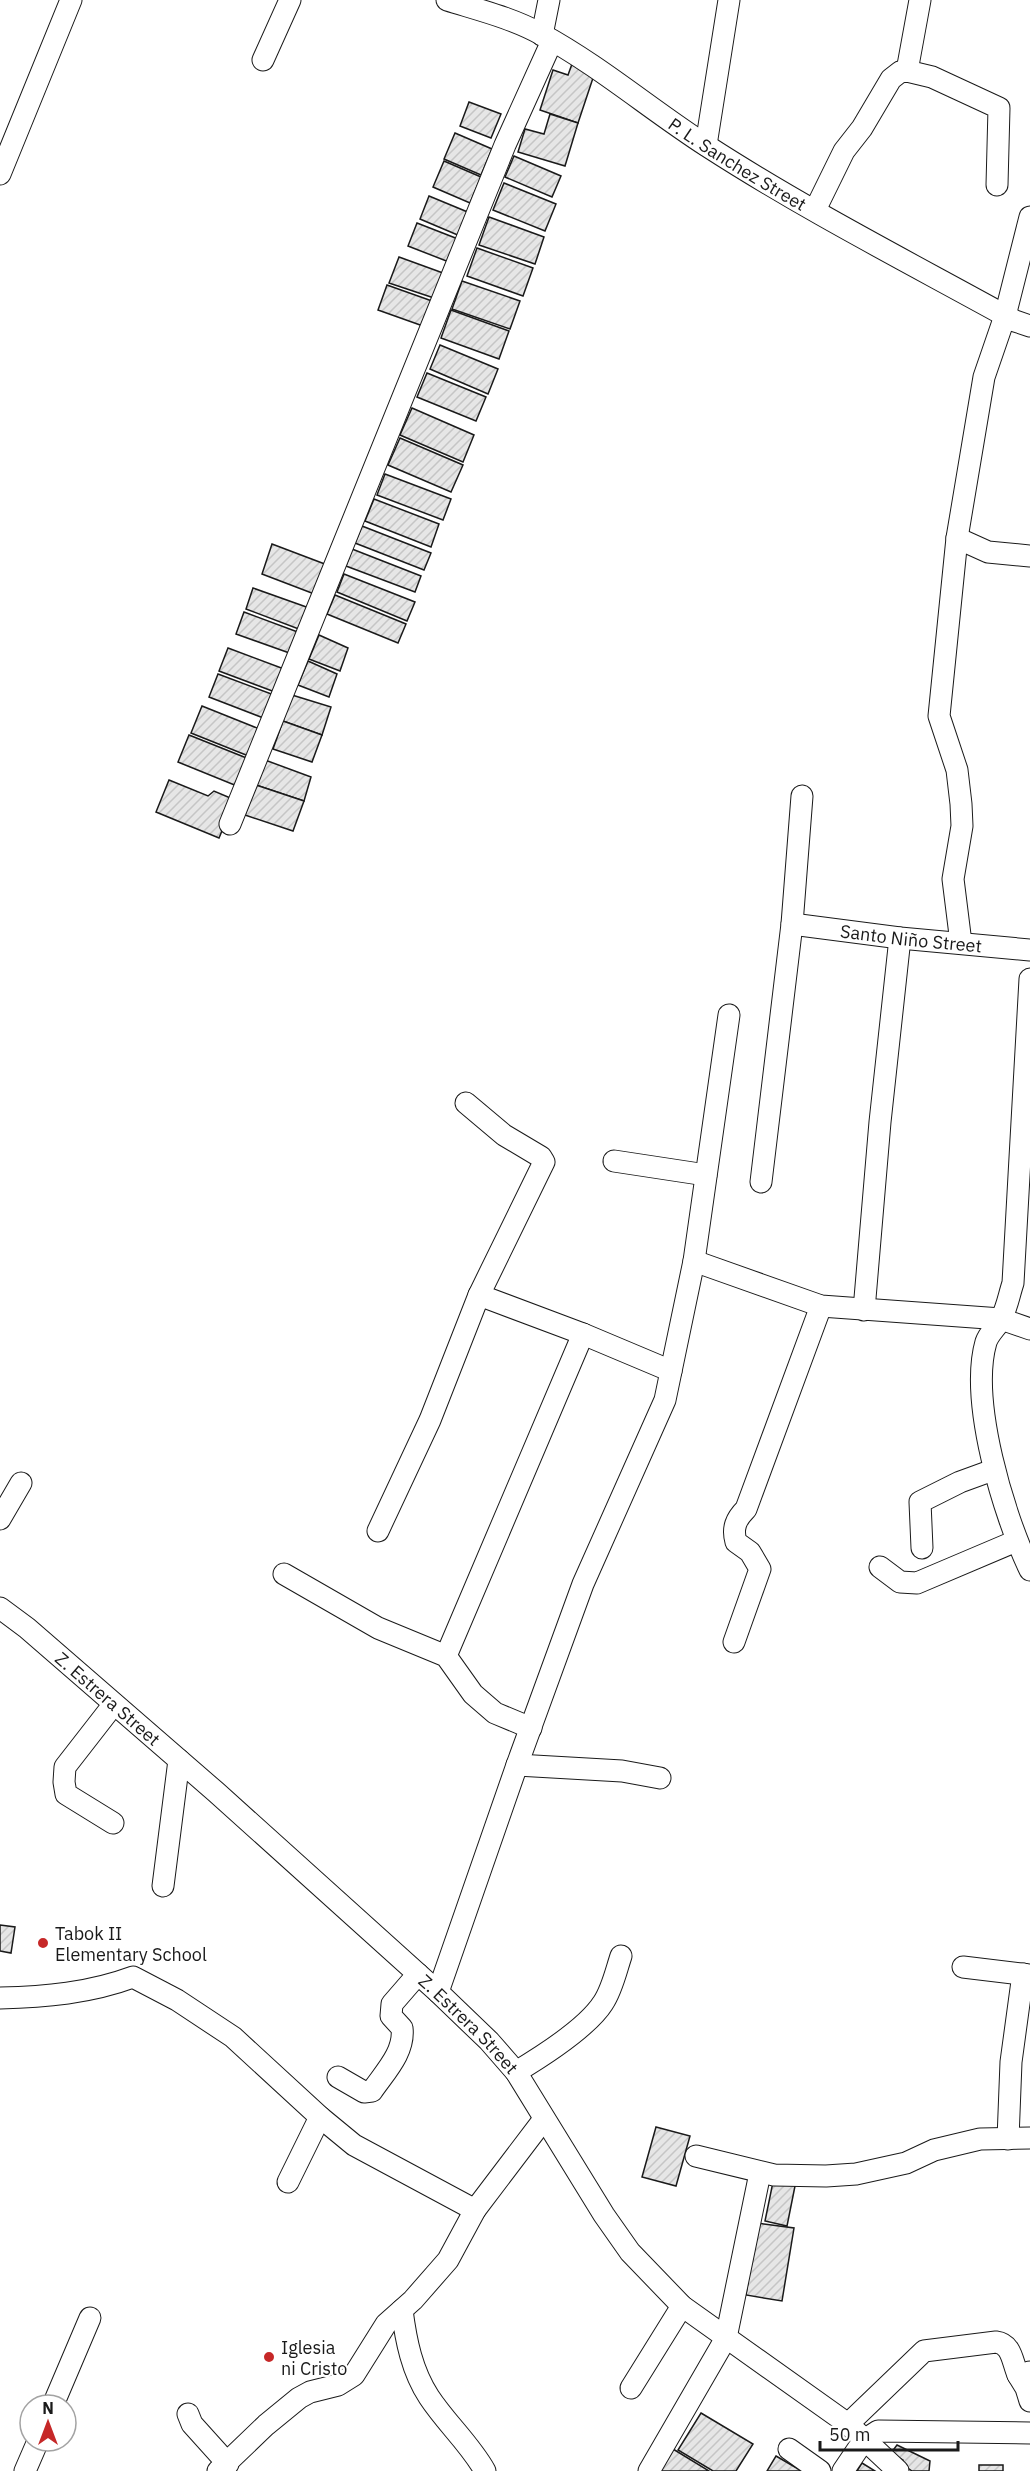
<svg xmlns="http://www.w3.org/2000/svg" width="1030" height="2471" font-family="'IBM Plex Sans',sans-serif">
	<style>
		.building { fill: url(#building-hatch); stroke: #1a1a1a; stroke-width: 1.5 }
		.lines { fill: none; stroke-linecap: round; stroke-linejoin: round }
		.minor-casing { stroke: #1a1a1a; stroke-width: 23 }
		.minor { stroke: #fff; stroke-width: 21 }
		.poi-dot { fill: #c62828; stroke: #fff; stroke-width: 2 }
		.labels { text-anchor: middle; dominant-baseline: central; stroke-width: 4.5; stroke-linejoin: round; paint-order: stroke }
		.street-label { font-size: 18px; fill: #1a1a1a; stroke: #fff }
		.poi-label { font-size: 18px; fill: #1a1a1a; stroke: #fff; text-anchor: start }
	</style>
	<defs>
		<pattern id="building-hatch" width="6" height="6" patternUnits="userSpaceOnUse" patternTransform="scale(1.5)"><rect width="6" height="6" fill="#e6e6e6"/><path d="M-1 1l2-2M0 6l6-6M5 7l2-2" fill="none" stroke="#c5c5c5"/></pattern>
	</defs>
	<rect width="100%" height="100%" fill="#fff"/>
	<g class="building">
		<path d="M572,64L595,72L578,123L540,110L553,70L568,75Z"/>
		<path d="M469,102L501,114L491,138L460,126Z"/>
		<path d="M550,114L578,123L565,166L518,152L525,129L544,134Z"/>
		<path d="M455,133L492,149L481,175L444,159Z"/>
		<path d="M514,156L561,176L552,197L505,177Z"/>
		<path d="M444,161L481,177L470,203L433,187Z"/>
		<path d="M504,183L556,204L545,231L493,210Z"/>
		<path d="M429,196L470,213L460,236L420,219Z"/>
		<path d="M489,217L544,237L535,264L479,245Z"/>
		<path d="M417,223L458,239L449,262L408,246Z"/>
		<path d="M477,248L533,268L523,296L467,276Z"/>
		<path d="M399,257L443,273L434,298L389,283Z"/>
		<path d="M462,281L520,301L510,329L452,309Z"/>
		<path d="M387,285L432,301L423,326L378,310Z"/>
		<path d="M451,310L509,331L499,359L441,338Z"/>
		<path d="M440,345L498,369L488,394L430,369Z"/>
		<path d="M427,373L486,397L476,421L417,397Z"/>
		<path d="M412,408L474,435L463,462L400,435Z"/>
		<path d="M400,438L463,465L451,492L388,465Z"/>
		<path d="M385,474L451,499L443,520L377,495Z"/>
		<path d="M374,499L439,524L431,547L365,521Z"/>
		<path d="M362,526L431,553L424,570L355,543Z"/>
		<path d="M272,544L330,566L317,595L262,574Z"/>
		<path d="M352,549L421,576L415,592L346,566Z"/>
		<path d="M344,574L415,602L407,621L337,592Z"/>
		<path d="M253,588L312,609L304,631L246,609Z"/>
		<path d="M335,595L406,624L398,643L327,614Z"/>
		<path d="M244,612L303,634L295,655L236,634Z"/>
		<path d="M319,635L348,648L340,671L309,659Z"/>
		<path d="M228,648L284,669L275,692L219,671Z"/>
		<path d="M308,661L337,674L329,697L298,685Z"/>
		<path d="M218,674L274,695L266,719L209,697Z"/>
		<path d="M292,695L331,707L322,735L283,721Z"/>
		<path d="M202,706L262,730L251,757L191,733Z"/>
		<path d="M283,721L322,735L312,762L273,749Z"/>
		<path d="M189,735L249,759L237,786L178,762Z"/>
		<path d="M265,760L311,777L304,801L256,785Z"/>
		<path d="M169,780L208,796L214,791L235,800L219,838L156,812Z"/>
		<path d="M256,785L304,801L293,831L245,815Z"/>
		<path d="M0,1925L15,1927L11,1953L0,1951Z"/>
		<path d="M656,2127L690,2136L676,2186L642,2177Z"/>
		<path d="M774,2177L796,2181L787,2226L765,2221Z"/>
		<path d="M757,2223L794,2228L782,2301L746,2295Z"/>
		<path d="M701,2413L753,2444L736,2471H713L678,2450Z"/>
		<path d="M897,2445L930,2461L929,2471H912L902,2464L903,2460L891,2453Z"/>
		<path d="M673,2449L709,2471H660Z"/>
		<path d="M776,2456L800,2470V2471H767Z"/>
		<path d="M862,2463L875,2471H857Z"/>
		<rect x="979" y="2465" width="24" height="6"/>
	</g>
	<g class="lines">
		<defs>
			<g id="minor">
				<path id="s1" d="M447,0C479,10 512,18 541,34C600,66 651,110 707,146C806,210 912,264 1015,321L1030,326"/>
				<path d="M542,35L549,0"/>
				<path d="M263,60L290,0"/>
				<path d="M907,71L920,0"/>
				<path d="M706,145L729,0"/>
				<path d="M0,174L71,0"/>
				<path d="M815,210L844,151L862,128L891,79L900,72L907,71L932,77L999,108L997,185"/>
				<path d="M957,538L988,552L1030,556"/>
				<path d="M230,824L505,145L552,41"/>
				<path id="s2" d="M792,924L900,938L1030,950"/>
				<path d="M961,943L953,879L962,826L961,804L957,770L939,716L957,538L984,377L1005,316L1030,217"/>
				<path d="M1030,979L1013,1283C1009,1295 1007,1308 1001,1319C997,1327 989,1333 986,1342C969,1401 1004,1516 1030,1570"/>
				<path d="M614,1161L706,1175"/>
				<path d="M761,1182L792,924L802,796"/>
				<path d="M694,1261L821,1306L1001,1319L1030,1329"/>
				<path d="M479,1295L583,1334L671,1371"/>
				<path d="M864,1310L880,1122L900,938"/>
				<path d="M0,1519L21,1483"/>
				<path d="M378,1531L430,1420L479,1295L544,1162L541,1157L504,1135L466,1103"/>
				<path d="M922,1548L920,1502L960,1482L993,1470"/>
				<path d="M880,1567L900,1582L917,1583L1016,1541"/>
				<path d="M284,1574L378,1628L446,1656L473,1694L495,1713L531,1728"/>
				<path id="s3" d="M0,1608L27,1628L216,1792L438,1992L489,2041L516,2072L604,2215L630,2252L682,2306L848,2424L898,2471"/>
				<path d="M734,1642L760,1569L750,1552L736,1542C732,1528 736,1519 746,1509L821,1306"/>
				<path d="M446,1656L583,1334"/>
				<path d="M517,1765L622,1771L660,1778"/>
				<path d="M113,1823L66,1794L64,1782L65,1767L114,1704"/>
				<path d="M163,1886L179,1760"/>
				<path d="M963,1967L1030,1975"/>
				<path d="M438,1992L517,1765L583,1584L665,1400L694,1261L729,1015"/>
				<path d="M0,1998C45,1997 90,1993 133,1977L177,2000L233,2037L320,2117L354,2145L475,2210"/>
				<path d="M516,2072C541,2057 587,2028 603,2003C612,1990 616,1971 621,1956"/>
				<path d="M338,2077L364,2092L372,2091C385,2072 405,2052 402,2028L391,2016L392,2004L418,1974"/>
				<path d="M1008,2139L1011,2062L1023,1974"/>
				<path d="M696,2156L774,2175L826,2176L856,2174L906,2163L934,2150L980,2139L1030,2138"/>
				<path d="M288,2182L320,2117"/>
				<path d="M402,2310C406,2341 412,2371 429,2397C446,2423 470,2444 485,2471"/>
				<path d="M1018,2375L1026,2388L1030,2401"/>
				<path d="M631,2388L682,2306"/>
				<path d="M53,2405L90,2318"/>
				<path d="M188,2414L192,2424L228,2464"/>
				<path d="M848,2424L924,2351L996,2342C1012,2344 1012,2361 1018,2375L1030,2372"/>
				<path d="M789,2449L820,2471"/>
				<path d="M25,2471L38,2441"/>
				<path d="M218,2471L266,2425L299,2398L310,2392L338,2385L354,2375L386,2324L413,2300L448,2260L475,2210L544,2119"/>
				<path d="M649,2471L726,2338L760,2173"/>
				<path d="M843,2471L864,2440L878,2431L1030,2433"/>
			</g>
		</defs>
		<use href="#minor" class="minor-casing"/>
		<use href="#minor" class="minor"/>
	</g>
	<g class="poi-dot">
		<circle cx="43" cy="1943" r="6"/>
		<circle cx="269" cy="2357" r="6"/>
	</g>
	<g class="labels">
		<g class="street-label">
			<text stroke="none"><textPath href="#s1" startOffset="336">P. L. Sanchez Street</textPath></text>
			<text stroke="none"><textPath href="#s2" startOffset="120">Santo Niño Street</textPath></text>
			<text stroke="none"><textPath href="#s3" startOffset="141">Z. Estrera Street</textPath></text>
			<text stroke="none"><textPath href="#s3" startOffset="627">Z. Estrera Street</textPath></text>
		</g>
		<g class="poi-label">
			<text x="55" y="1933">Tabok II<tspan x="55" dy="21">Elementary School</tspan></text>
			<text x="281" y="2347">Iglesia<tspan x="281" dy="21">ni Cristo</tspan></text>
		</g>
	</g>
	<g transform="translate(48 2423)"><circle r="28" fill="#ffffff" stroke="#a3a3a3" stroke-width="1.5"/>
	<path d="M0-4.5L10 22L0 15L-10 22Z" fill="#c62828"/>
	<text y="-9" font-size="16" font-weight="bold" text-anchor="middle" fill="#1a1a1a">N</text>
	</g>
	<path d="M820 2441v9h138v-9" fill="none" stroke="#1a1a1a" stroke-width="3"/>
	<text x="829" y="2441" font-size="18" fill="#1a1a1a" stroke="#ffffff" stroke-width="4.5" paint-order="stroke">50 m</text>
</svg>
